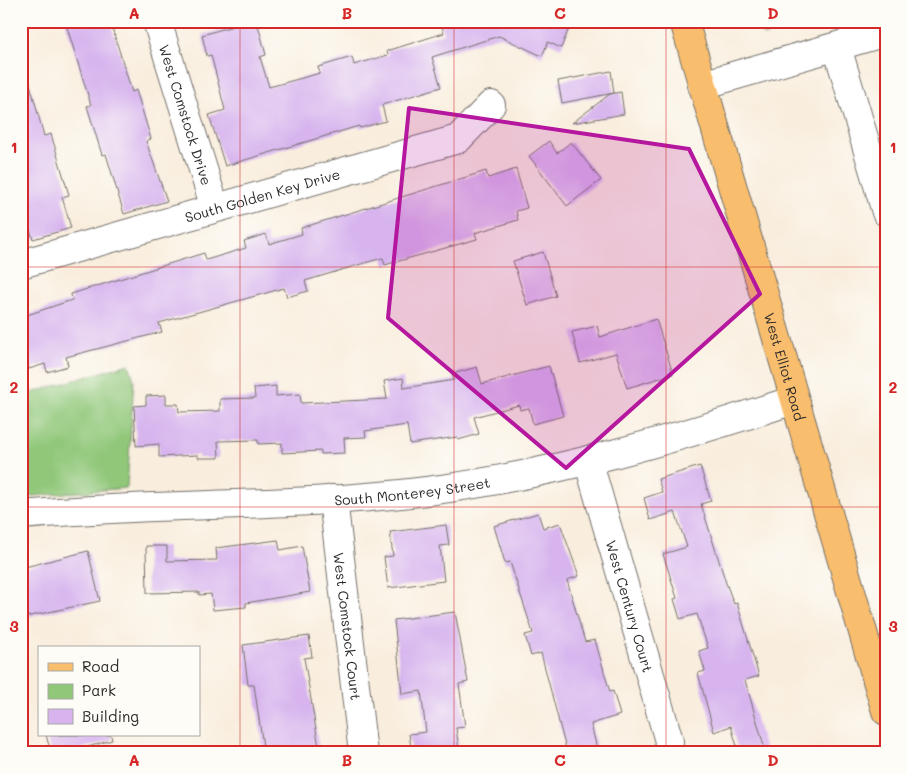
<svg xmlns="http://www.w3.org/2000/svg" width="907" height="774" font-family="Mali,sans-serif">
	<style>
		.green { fill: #90c779; stroke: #5e7952 }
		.building { fill: #d7b4ee }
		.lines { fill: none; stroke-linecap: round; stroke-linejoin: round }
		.minor-casing { stroke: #736f6a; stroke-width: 30 }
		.major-casing { stroke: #736f6a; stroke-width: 30 }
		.minor { stroke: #fff; stroke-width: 28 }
		.major { stroke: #f9be6d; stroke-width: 28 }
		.marked { fill: #b5179e; fill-opacity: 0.2; stroke: #b5179e; stroke-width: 4; stroke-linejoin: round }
		.grid { fill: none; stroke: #d62828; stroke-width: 1; stroke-opacity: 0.55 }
		.labels { text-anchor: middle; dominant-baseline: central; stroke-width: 4.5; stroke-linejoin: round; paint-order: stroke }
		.street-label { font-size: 14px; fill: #2b2b2b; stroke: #fdfcf7 }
		.neatline { fill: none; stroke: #d62828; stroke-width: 2 }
		.grid-label { font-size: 16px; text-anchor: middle; font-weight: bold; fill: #d62828 }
	</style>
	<rect width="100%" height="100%" fill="#fdfcf7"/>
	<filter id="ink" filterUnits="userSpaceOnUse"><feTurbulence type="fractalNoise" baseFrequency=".02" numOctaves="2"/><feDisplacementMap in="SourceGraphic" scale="10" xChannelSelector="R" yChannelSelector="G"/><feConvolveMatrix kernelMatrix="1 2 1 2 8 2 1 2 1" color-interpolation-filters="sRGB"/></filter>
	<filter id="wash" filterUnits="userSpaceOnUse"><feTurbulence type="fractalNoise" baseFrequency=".0096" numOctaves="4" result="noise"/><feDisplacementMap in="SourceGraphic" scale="20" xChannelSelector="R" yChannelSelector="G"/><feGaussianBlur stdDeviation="1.12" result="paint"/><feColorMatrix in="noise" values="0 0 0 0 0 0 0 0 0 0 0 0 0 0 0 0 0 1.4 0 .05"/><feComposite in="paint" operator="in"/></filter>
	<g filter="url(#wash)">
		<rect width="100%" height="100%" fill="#f9eede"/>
		<g class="green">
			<path d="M758,21H813L763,36Z"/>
			<path d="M129,364L134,380L127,488L21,497V396Z"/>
		</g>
		<g id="blocks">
			<g class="building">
				<path d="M65,21H110L132,92L136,90L151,139L146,141L167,201L124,214L106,154L102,155L87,106L91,105Z"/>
				<path d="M250,21H257L266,55L260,57L269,87L320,73L318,67L352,57L354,65L388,55L387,51L444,33L440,21H572L561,48L548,42L542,56L499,36L432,57L441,87L382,105L386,121L360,128L359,126L225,166L209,115L225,110L223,102L211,55L207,56L202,35Z"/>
				<path d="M611,71L614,93L562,103L558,81Z"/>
				<path d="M27,73L44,136L51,134L69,195L62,197L71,228L33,239L29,227L21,229V74Z"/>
				<path d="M621,92L624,114L572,123L610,94Z"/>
				<path d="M549,141L557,153L571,142L601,180L567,206L529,156Z"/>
				<path d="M516,169L527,208L516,211L518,220L475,233L477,239L385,265L383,258L368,262L305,281L308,291L287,297L284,288L159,323L162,332L66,357L68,366L47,372L45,364L29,369L21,342V317L72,300L71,294L204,253L206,260L246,248L244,241L266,234L269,244L302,234L301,228L486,171L488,178Z"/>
				<path d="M543,252L556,296L527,305L513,261Z"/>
				<path d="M656,319L673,374L627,388L616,353L580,363L572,332L597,326L600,337Z"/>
				<path d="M549,366L563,416L533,424L529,408L520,410L519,405L474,417L479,434L458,440L457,437L410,444L407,425L365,431L366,437L344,438L345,453L321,454V451L282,453V443L258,444V440L218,441L219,458H198V455L159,457V444L136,446L134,406L146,405V396L166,395V404H178L179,412L220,411V399L255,398L254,388L276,386V396L300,394L301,403L387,399L384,381L403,378L404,388L454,380L452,374L477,367L482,384Z"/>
				<path d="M700,466L711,501L701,504L726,583L734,604L737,603L759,676L745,680L766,753H739L731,726L714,732L698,673L705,671L699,651L708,648L697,614L680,619L674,599L677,598L663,554L687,547L675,512L650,520L644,498L662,492L658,479Z"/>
				<path d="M538,513L543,528L560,523L579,576L567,580L585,642L595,640L610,692L613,691L620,715L591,724L598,753H567L541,653L531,656L525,635L533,633L510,562L505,563L494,526Z"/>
				<path d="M446,525L449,545L440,546L444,581L388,588L384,557L393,556L390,532Z"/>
				<path d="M278,540L280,550L302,546L310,592L246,603V607L213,610L211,594L199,595V592L147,593L146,546H167V561L217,560L216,548Z"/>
				<path d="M88,551L100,601L21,618V568Z"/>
				<path d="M455,612L468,682L459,684L465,727L456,728L459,749L412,753L409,734L426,732L421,691L402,694L394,620Z"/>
				<path d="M309,636L312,657L304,658L320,753H264L254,685H248L243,645Z"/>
				<path d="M46,735H111L112,740L67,753H51Z"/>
			</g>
		</g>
	</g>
	<g filter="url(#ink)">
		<use href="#blocks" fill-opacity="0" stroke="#736f6a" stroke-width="1"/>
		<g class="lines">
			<defs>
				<g id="minor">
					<path id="s1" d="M157,21L215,208"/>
					<path d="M837,47L886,212"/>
					<path d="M702,85L886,32"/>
					<path id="s2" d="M21,264L458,139L491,105"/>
					<path id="s3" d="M588,460L669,741L668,753"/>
					<path id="s4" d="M333,499L363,753"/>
					<path id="s5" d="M21,515C156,502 293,508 427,491C552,475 675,439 794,400"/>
				</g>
				<g id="major">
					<path id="s6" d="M684,21L886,711"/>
				</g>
			</defs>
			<use href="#minor" class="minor-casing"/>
			<use href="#major" class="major-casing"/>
			<use href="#minor" class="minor"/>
			<use href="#major" class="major"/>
		</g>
	</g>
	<path class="marked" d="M409,108L689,149L760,294L566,468L388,318Z"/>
	<path class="grid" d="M240,21V753M454,21V753M666,21V753M21,267H886M21,507H886"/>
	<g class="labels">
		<g class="street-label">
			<text stroke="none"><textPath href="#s1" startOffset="98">West Comstock Drive</textPath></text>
			<text stroke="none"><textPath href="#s2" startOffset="251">South Golden Key Drive</textPath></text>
			<text stroke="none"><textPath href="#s6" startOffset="360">West Elliot Road</textPath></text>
			<text stroke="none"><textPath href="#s5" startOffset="392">South Monterey Street</textPath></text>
			<text stroke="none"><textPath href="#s3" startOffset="152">West Century Court</textPath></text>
			<text stroke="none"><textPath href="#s4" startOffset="128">West Comstock Court</textPath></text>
		</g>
	</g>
	<rect width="907" height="774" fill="none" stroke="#fdfcf7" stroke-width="55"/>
	<rect x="38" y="646" width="162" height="90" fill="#fdfcf7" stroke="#a9a8a5"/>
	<rect x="48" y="663" width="25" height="8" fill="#f9be6d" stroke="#a9a8a5"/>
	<text x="82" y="672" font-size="15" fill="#2b2b2b">Road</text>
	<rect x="48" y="684" width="25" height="15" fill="#90c779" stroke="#a9a8a5"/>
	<text x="82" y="696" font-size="15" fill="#2b2b2b">Park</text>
	<rect x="48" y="709" width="25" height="15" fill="#d7b4ee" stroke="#a9a8a5"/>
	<text x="82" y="722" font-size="15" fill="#2b2b2b">Building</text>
	<rect x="28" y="28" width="852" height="718" class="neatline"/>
	<g class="grid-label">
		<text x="134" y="19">A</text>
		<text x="347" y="19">B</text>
		<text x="560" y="19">C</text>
		<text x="773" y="19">D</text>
		<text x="14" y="153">1</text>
		<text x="893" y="153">1</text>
		<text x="14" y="393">2</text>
		<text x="893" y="393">2</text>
		<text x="14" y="632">3</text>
		<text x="893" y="632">3</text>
		<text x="134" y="766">A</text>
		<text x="347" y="766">B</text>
		<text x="560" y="766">C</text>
		<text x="773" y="766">D</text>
	</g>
</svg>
